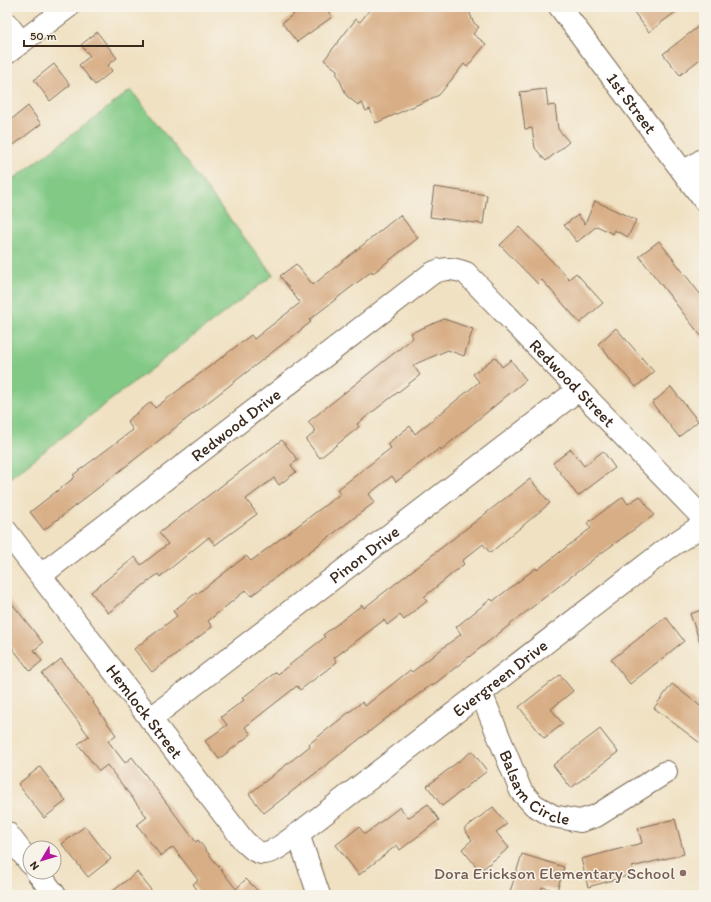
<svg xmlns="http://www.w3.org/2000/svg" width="711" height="902" font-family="Itim,sans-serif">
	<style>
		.green { fill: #81c985; stroke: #5e7a52 }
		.building { fill: #d8ae86 }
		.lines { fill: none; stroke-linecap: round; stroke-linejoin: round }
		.minor-casing { stroke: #7a6a57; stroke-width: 24 }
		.major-casing { stroke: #7a6a57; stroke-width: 24 }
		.minor { stroke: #fff; stroke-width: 22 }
		.major { stroke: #fff; stroke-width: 22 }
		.education-dot { fill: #8d6e63; stroke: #f7f3e8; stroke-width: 1.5 }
		.labels { text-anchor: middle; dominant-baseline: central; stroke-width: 3; stroke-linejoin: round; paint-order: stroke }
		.street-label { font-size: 17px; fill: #3b2a1e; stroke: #f7f3e8 }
		.education-label { font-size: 17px; fill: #785e54; stroke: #f7f3e8; text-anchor: end }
	</style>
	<rect width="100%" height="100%" fill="#f7f3e8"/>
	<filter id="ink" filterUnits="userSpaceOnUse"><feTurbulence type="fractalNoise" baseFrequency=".025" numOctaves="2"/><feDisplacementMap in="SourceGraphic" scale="8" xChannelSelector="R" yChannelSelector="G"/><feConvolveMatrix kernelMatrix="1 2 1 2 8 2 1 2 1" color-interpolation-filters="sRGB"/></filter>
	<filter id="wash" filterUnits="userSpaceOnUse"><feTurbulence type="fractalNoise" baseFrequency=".012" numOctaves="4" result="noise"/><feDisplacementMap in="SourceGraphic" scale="16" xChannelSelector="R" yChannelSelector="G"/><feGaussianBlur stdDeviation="0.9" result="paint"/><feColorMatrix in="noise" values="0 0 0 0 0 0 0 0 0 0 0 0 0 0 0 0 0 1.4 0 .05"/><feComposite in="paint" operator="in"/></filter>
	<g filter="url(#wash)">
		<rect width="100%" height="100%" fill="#f0e1c2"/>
		<path class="green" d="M131,90L273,275L7,480V184Z"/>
		<g id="blocks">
			<g class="building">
				<path d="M303,7H325L332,17L297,42L282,23Z"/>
				<path d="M372,7H468L473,22L479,27L473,34L486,44L467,67L464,64L439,95L376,123L370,109L366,111L362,103L358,105L347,96L336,72L338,71L324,60L356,19L360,22Z"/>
				<path d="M630,7H682L649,32Z"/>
				<path d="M704,22V56L680,75L663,54Z"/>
				<path d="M97,32L117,58L108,65L112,71L95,85L79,65L90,56L81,45Z"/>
				<path d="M54,64L70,85L50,101L34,80Z"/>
				<path d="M546,89L548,106L555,105L558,129L569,142L546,161L535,148L532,128L525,129L520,92Z"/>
				<path d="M28,106L41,124L7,150V123Z"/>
				<path d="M434,187L487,195L483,224L430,217Z"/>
				<path d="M595,201L636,220L628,237L614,230L613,234L597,226L577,242L564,225L578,215L585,224Z"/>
				<path d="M400,215L418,238L373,273L372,271L309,320L311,322L44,530L30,512L75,477L73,475L133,430L127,421L151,402L155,408L251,335L254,339L300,303L280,276L296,264L313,285Z"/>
				<path d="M519,227L569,279L576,273L603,303L580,323L542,280L538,284L500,245Z"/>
				<path d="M659,241L704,299V340L639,256Z"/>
				<path d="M444,319L473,329L464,356L448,350L413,365L420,375L357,424L359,427L320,458L306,440L316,431L308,422L413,338L411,333Z"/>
				<path d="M616,328L654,372L636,387L598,344Z"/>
				<path d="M495,357L502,367L511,360L526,380L441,450L440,448L396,482L392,476L369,494L375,502L251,596L246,590L208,621L212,627L152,672L134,649L177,616L173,611L196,593L197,594L246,556L251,561L340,494L337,490L391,448L387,444L410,426L415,434L479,382L473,374Z"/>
				<path d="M671,387L698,421L679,437L652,403Z"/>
				<path d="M282,440L298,460L291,465L296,472L279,485L274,478L246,499L257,514L215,545L209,537L160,577L158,574L108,613L91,592L135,557L141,565L168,544L159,533Z"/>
				<path d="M571,449L584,466L603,451L615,468L578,496L553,463Z"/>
				<path d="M530,479L550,503L490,553L483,544L462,561L464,564L424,597L427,601L404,620L400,615L387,625L384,620L334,658L337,662L300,690L297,686L245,727L251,734L219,759L205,741L227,725L221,717L244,700L242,698L276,672L278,674L325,637L323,635L362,605L364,608Z"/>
				<path d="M640,496L654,515L596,557L432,686L431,685L392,714L264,813L249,794L310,746L309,744L362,702L365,706L410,670L412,672L461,634L456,627L491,599L493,601L536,568L537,570L591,528L587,523L623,497L628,504Z"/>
				<path d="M7,597L43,643L34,650L42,661L30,671L7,641Z"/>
				<path d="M704,609V648H702L690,614Z"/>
				<path d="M666,617L684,641L630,684L611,660Z"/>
				<path d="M61,659L94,702L93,703L116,735L108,741L125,763L132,757L196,842L198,840L236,889L246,879L262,895H201L193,884L198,880L173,847L161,856L137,825L147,817L107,765L99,771L78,744L89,736L42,674Z"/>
				<path d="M560,675L573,691L551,709L563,724L544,738L519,707Z"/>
				<path d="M672,684L704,709V746L654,708Z"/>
				<path d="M600,729L618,752L571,788L553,765Z"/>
				<path d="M472,751L487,771L442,806L427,786Z"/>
				<path d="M40,767L66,801L44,818L18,784Z"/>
				<path d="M428,804L439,820L400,850L397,845L359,875L336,845L359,827L365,834L400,807L408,818Z"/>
				<path d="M493,807L507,824L496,832L509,848L480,871L462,849L472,840L464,829Z"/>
				<path d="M675,819L684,854L632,867L634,874L588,887L581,859L642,843L638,828Z"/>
				<path d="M85,826L111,859L88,877L62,844Z"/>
				<path d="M522,854L564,867L557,891L542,887L540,895H509Z"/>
				<path d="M137,872L155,895H108Z"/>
			</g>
		</g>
	</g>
	<g filter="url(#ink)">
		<use href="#blocks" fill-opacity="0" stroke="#7a6a57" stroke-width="1"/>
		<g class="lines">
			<defs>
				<g id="minor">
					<path d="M7,24L21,42"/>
					<path d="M7,53L68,7"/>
					<path d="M684,172L704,159"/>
					<path id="s1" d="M7,532L244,841C248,844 252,849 256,851C269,859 288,840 298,834L668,548L704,524"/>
					<path id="s2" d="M41,575L431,274C443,267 453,268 466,273L704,519"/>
					<path id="s3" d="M481,693L521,791L534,805L553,816L580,821L596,816L666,772"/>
					<path id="s4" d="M150,719L578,390"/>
					<path d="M7,833L30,863"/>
					<path d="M298,834L319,895"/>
					<path d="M37,872L55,895"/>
				</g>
				<g id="major">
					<path id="s5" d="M560,7L704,200"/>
				</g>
			</defs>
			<use href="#minor" class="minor-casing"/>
			<use href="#major" class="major-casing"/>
			<use href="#minor" class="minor"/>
			<use href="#major" class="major"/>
		</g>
	</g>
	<circle class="education-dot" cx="683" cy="873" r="4"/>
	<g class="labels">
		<g class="street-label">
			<text stroke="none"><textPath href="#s5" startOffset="120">1st Street</textPath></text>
			<text stroke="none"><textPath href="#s2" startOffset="682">Redwood Street</textPath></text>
			<text stroke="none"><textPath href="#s2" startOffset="246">Redwood Drive</textPath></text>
			<text stroke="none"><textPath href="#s4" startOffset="270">Pinon Drive</textPath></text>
			<text stroke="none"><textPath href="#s1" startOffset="708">Evergreen Drive</textPath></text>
			<text stroke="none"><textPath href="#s1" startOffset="226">Hemlock Street</textPath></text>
			<text stroke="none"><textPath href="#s3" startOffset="113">Balsam Circle</textPath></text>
		</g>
		<g class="education-label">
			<text x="675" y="873">Dora Erickson Elementary School</text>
		</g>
	</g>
	<rect width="711" height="902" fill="none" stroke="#f7f3e8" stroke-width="24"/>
	<g transform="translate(42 860) rotate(232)"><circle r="19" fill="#f7f3e8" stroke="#aca397"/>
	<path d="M0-3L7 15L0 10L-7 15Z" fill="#b5179e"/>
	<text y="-6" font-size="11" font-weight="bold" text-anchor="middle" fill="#3b2a1e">N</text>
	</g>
	<path d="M24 40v6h119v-6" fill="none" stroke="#3b2a1e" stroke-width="2"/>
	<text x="30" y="40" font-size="12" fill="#3b2a1e" stroke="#f7f3e8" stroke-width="3" paint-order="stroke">50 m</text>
</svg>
